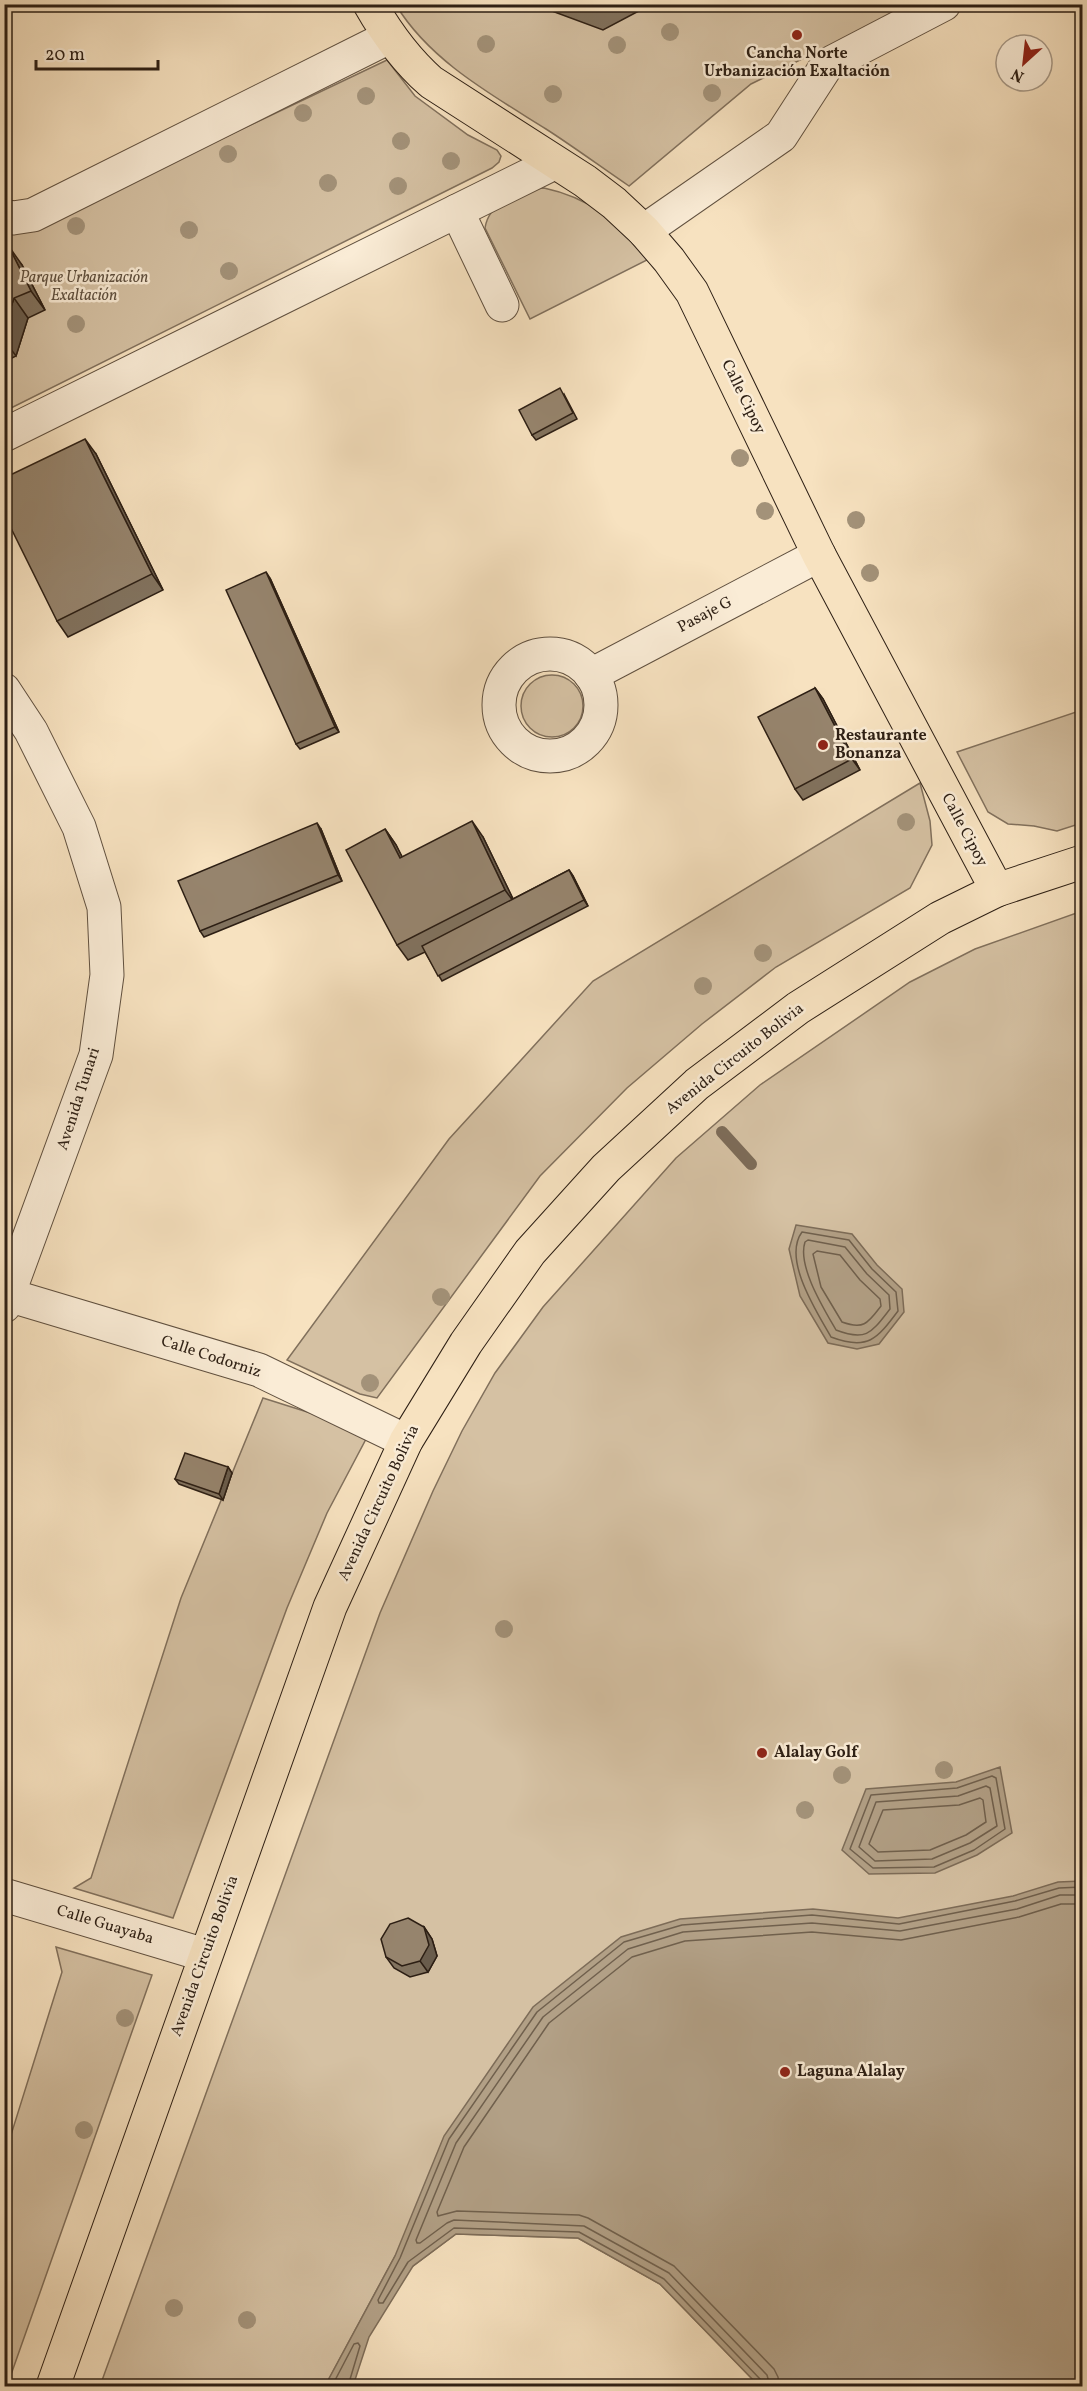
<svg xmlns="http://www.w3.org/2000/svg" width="1087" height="2391" font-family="Vollkorn,serif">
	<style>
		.green { fill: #d5c1a3; stroke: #81705c; stroke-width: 1.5 }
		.water { fill: #b2a086; stroke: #7d6c58; stroke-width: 1.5 }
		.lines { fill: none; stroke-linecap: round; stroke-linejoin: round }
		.shore { stroke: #70604d; stroke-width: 1.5 }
		.stream { stroke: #7d6c58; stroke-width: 12 }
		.minor-casing { stroke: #60503f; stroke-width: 35 }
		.major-casing { stroke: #2d1f14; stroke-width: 35 }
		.minor { stroke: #faecd6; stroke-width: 33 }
		.major { stroke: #f7e2c0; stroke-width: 33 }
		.tree { fill: #a39279 }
		.wall { fill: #81725e; stroke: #2d1f14; stroke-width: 1.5 }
		.shaded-wall { fill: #695c4c; stroke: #2d1f14; stroke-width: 1.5 }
		.building { fill: #96846d; stroke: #2d1f14; stroke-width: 1.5 }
		.poi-dot { fill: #8f2418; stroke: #faecd6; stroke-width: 2 }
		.labels { text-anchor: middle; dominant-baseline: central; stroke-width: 5; stroke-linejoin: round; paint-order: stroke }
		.poi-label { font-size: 16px; font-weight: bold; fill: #2d1f14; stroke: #faecd6; text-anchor: start }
		.park-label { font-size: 16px; font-style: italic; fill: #5f503f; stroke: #faecd6 }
		.street-label { font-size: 16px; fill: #2d1f14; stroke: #faecd6 }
	</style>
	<rect width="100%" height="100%" fill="#f7e2c0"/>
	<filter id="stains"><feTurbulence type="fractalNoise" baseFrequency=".00333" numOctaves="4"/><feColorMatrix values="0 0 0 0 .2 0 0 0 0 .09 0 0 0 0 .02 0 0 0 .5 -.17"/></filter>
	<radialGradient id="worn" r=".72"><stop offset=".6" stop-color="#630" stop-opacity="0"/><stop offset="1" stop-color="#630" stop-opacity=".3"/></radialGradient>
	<g class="green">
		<path d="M396,5H912L751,84L629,186C601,167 574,147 546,129C492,95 430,61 396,5Z"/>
		<path d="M387,60L415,96L468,135L497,150L501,156L499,162L492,168L5,411V233L23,232L39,226Z"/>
		<path d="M544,188C587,197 623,222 647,260L530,319L485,228C489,202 520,189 544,188Z"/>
		<circle cx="552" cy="706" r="31"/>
		<path d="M1082,710V823L1057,831L1034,826L1008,824L988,812L957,752Z"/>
		<path d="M920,783L930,821L932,845L910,888L776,967L702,1024L627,1088L540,1176L377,1398L360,1394L287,1360L449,1139L593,981Z"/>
		<path d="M1082,911V2386H759L660,2284L578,2238L456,2234L413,2266L395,2256L325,2386H100L380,1613L433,1491L462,1431L495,1373L543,1307L676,1158L760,1085L910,982L975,949Z"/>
		<path d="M263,1398L320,1416L366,1439L327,1513L287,1608L173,1918L74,1888L91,1878L181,1598Z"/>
		<path d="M56,1947L152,1975L7,2386H5V2154L62,1972Z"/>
	</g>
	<g class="water">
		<path d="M796,1225L852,1234L877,1265L902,1289L904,1312L879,1344L857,1349L828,1343L800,1296L789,1249Z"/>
		<path d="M1000,1767L1012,1833L977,1855L935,1873L869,1874L842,1850L866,1789L956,1782Z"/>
		<path d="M1082,1881V2386H759L660,2284L578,2238L456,2234L413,2266L369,2337L353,2386H325L395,2256L444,2136L533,2007L621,1937L680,1919L813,1909L898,1918L1013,1896L1058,1882Z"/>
	</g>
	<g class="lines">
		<g class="shore">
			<path d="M802,1232L849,1240L872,1269L896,1292L898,1311C877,1339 868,1351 831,1337C817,1312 782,1259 802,1232Z"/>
			<path d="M808,1240L845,1247L867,1274L889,1295L890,1309C872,1332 867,1342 836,1330C824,1309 797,1266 805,1242Z"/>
			<path d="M817,1251L840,1255L860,1280L880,1299L881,1306C868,1323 864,1330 842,1322L821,1287L813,1254Z"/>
			<path d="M992,1776L996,1778L1005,1829L974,1850L934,1867L873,1868L850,1849L871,1795L957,1788Z"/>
			<path d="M986,1786L990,1788L997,1826L970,1843L932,1859L875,1861L859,1847L876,1802L958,1796Z"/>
			<path d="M980,1798L983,1800L986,1822L966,1835L930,1850L878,1852L869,1844L883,1810L959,1805Z"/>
			<path d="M332,2386L354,2344L358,2343L360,2346L348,2386"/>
			<path d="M763,2386L761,2380L664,2279L579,2232L454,2228L408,2262L383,2303H379L378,2300L400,2258L449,2139L537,2012L624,1942L682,1925L812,1915L899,1924L1015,1901L1059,1888L1082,1887"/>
			<path d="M770,2386L767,2375L669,2273L584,2226L454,2220L447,2223L420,2243H417L416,2240L456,2143L543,2017L628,1949L683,1932L812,1923L900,1931L1017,1909L1060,1895H1082"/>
			<path d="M779,2386L778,2377L774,2369L674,2266L588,2218L579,2215L457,2211L438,2216L437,2212L464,2147L549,2023L632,1957L685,1941L812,1932L901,1940L1019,1917L1061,1904H1082"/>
		</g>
		<path class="stream" d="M722,1132L751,1164"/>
		<defs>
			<g id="minor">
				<path d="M457,211L502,305"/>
				<path d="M4,216L13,218L33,215L389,37"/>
				<path d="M644,231L781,136L827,65L944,4"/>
				<path d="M4,435L554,163"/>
				<circle cx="550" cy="705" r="51"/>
				<path d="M591,675L819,555"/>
				<path d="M4,690L31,731L79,827L104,907L107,975L96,1055L4,1306"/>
				<path d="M8,1295L259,1370L406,1441"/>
				<path d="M4,1895L205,1955"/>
			</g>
			<g id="major">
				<path d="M370,4C387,34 405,59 431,82L585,181L614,203L644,231L669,260L692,292L819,555L997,890"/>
				<path d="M53,2386L330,1607L406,1441L466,1343L530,1252L606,1168L697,1084L798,1008L940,918L997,890L1082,862"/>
			</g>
		</defs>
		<use href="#minor" class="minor-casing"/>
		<use href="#major" class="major-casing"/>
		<use href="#minor" class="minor"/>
		<use href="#major" class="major"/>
	</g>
	<g class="tree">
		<circle cx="670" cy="32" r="9"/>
		<circle cx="486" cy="44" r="9"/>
		<circle cx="617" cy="45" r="9"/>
		<circle cx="712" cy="93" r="9"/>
		<circle cx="553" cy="94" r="9"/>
		<circle cx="366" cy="96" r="9"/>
		<circle cx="303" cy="113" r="9"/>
		<circle cx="401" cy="141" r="9"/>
		<circle cx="228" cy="154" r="9"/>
		<circle cx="451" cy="161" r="9"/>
		<circle cx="328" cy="183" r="9"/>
		<circle cx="398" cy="186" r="9"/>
		<circle cx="76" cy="226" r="9"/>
		<circle cx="189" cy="230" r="9"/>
		<circle cx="229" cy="271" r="9"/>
		<circle cx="76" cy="324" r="9"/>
		<circle cx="740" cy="458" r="9"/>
		<circle cx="765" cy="511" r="9"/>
		<circle cx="856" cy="520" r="9"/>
		<circle cx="870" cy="573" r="9"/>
		<circle cx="906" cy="822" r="9"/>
		<circle cx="763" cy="953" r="9"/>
		<circle cx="703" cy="986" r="9"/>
		<circle cx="441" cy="1297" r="9"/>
		<circle cx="370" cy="1383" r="9"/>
		<circle cx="504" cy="1629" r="9"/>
		<circle cx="944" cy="1770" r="9"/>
		<circle cx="842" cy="1775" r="9"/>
		<circle cx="805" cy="1810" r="9"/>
		<circle cx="125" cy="2018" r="9"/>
		<circle cx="84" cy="2130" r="9"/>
		<circle cx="174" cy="2308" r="9"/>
		<circle cx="247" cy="2320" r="9"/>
	</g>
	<g class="wall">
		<path d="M533,4H652L603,30Z"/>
		<path d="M4,244L22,265L45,310L28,318L16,356L4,362Z"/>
		<path d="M564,394L577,419L536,440L532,435Z"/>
		<path d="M96,454L163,590L68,637L57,621Z"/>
		<path d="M270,578L339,732L300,749L296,744Z"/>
		<path d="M815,688L823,699L860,770L803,800L795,789Z"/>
		<path d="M321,829L342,881L204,937L200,931Z"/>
		<path d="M385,829L396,845L402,857L483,837L513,899L569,870L573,876L588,906L442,981L425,952L408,960L397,945Z"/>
		<path d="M228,1467L232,1473L223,1500L179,1484L175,1479Z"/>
		<path d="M424,1927L432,1939L437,1956L428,1972L410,1977L394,1968L386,1957Z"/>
	</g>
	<g class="shaded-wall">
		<path d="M8,245L22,265L45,310L31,291Z"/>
		<path d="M14,298L28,318L16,356L4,340V328Z"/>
		<path d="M85,439L96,454L163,590L152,574Z"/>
		<path d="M266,572L270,578L339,732L335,727Z"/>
		<path d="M815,688L823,699L860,770L852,759Z"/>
		<path d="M472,821L483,837L516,905L505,890Z"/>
		<path d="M317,823L321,829L342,881L338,875Z"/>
		<path d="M385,829L396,845L411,874L400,858Z"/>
		<path d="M569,870L573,876L588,906L584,900Z"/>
		<path d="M228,1467L232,1473L223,1500L219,1494Z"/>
		<path d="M424,1927L432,1939L437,1956L428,1972L420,1961Z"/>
	</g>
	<g class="building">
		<path d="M4,244L8,245L31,291L14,298L4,328Z"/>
		<path d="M560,388L573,413L532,435L519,410Z"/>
		<path d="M85,439L152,574L57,621L4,514V478Z"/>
		<path d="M266,572L335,727L296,744L226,590Z"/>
		<path d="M815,688L852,759L795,789L758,717Z"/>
		<path d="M472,821L505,890L397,945L346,850L385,829L400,858Z"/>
		<path d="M317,823L338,875L200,931L178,881Z"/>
		<path d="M569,870L584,900L438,976L422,946Z"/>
		<path d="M185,1453L228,1467L219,1494L175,1479Z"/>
		<path d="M408,1918L424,1927L429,1945L420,1961L402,1966L386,1957L381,1939L390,1924Z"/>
	</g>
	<g class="poi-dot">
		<circle cx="797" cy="35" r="6"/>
		<circle cx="823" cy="745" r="6"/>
		<circle cx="762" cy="1753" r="6"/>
		<circle cx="785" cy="2072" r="6"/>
	</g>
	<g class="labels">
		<g class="poi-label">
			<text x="797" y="54" text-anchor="middle">Cancha Norte<tspan x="797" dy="18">Urbanización Exaltación</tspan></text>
			<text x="835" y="736">Restaurante<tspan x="835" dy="18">Bonanza</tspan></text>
			<text x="774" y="1753">Alalay Golf</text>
			<text x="797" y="2072">Laguna Alalay</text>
		</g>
		<g class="park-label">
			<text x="84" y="278">Parque Urbanización<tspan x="84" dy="18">Exaltación</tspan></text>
		</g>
		<g class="street-label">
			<text transform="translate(743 397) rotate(64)">Calle Cipoy</text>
			<text transform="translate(705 615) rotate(-28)">Pasaje G</text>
			<text transform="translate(964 830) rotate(62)">Calle Cipoy</text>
			<text transform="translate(735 1059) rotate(-38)">Avenida Circuito Bolivia</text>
			<text transform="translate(79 1099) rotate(-72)">Avenida Tunari</text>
			<text transform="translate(211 1357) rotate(18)">Calle Codorniz</text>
			<text transform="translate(379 1503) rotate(-65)">Avenida Circuito Bolivia</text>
			<text transform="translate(105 1925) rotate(17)">Calle Guayaba</text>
			<text transform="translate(205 1956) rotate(-70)">Avenida Circuito Bolivia</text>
		</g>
	</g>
	<rect width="1087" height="2391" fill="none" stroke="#f7e2c0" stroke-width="24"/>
	<rect x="6" y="6" width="1075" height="2379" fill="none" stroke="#2d1f14" stroke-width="3"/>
	<rect x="12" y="12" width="1063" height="2367" fill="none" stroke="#2d1f14" stroke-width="1.5"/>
	<g transform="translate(1024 63) rotate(207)"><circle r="28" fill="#faecd6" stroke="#a89a88" stroke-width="1.5"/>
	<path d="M0-4.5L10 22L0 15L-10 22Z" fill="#8f2418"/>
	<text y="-9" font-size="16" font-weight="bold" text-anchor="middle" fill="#2d1f14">N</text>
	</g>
	<path d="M36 60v9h122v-9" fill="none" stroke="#2d1f14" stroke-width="3"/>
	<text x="45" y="60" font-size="18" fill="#2d1f14" stroke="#faecd6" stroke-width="4.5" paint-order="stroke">20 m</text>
	<rect width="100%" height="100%" filter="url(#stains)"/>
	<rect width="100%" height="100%" fill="url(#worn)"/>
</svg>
